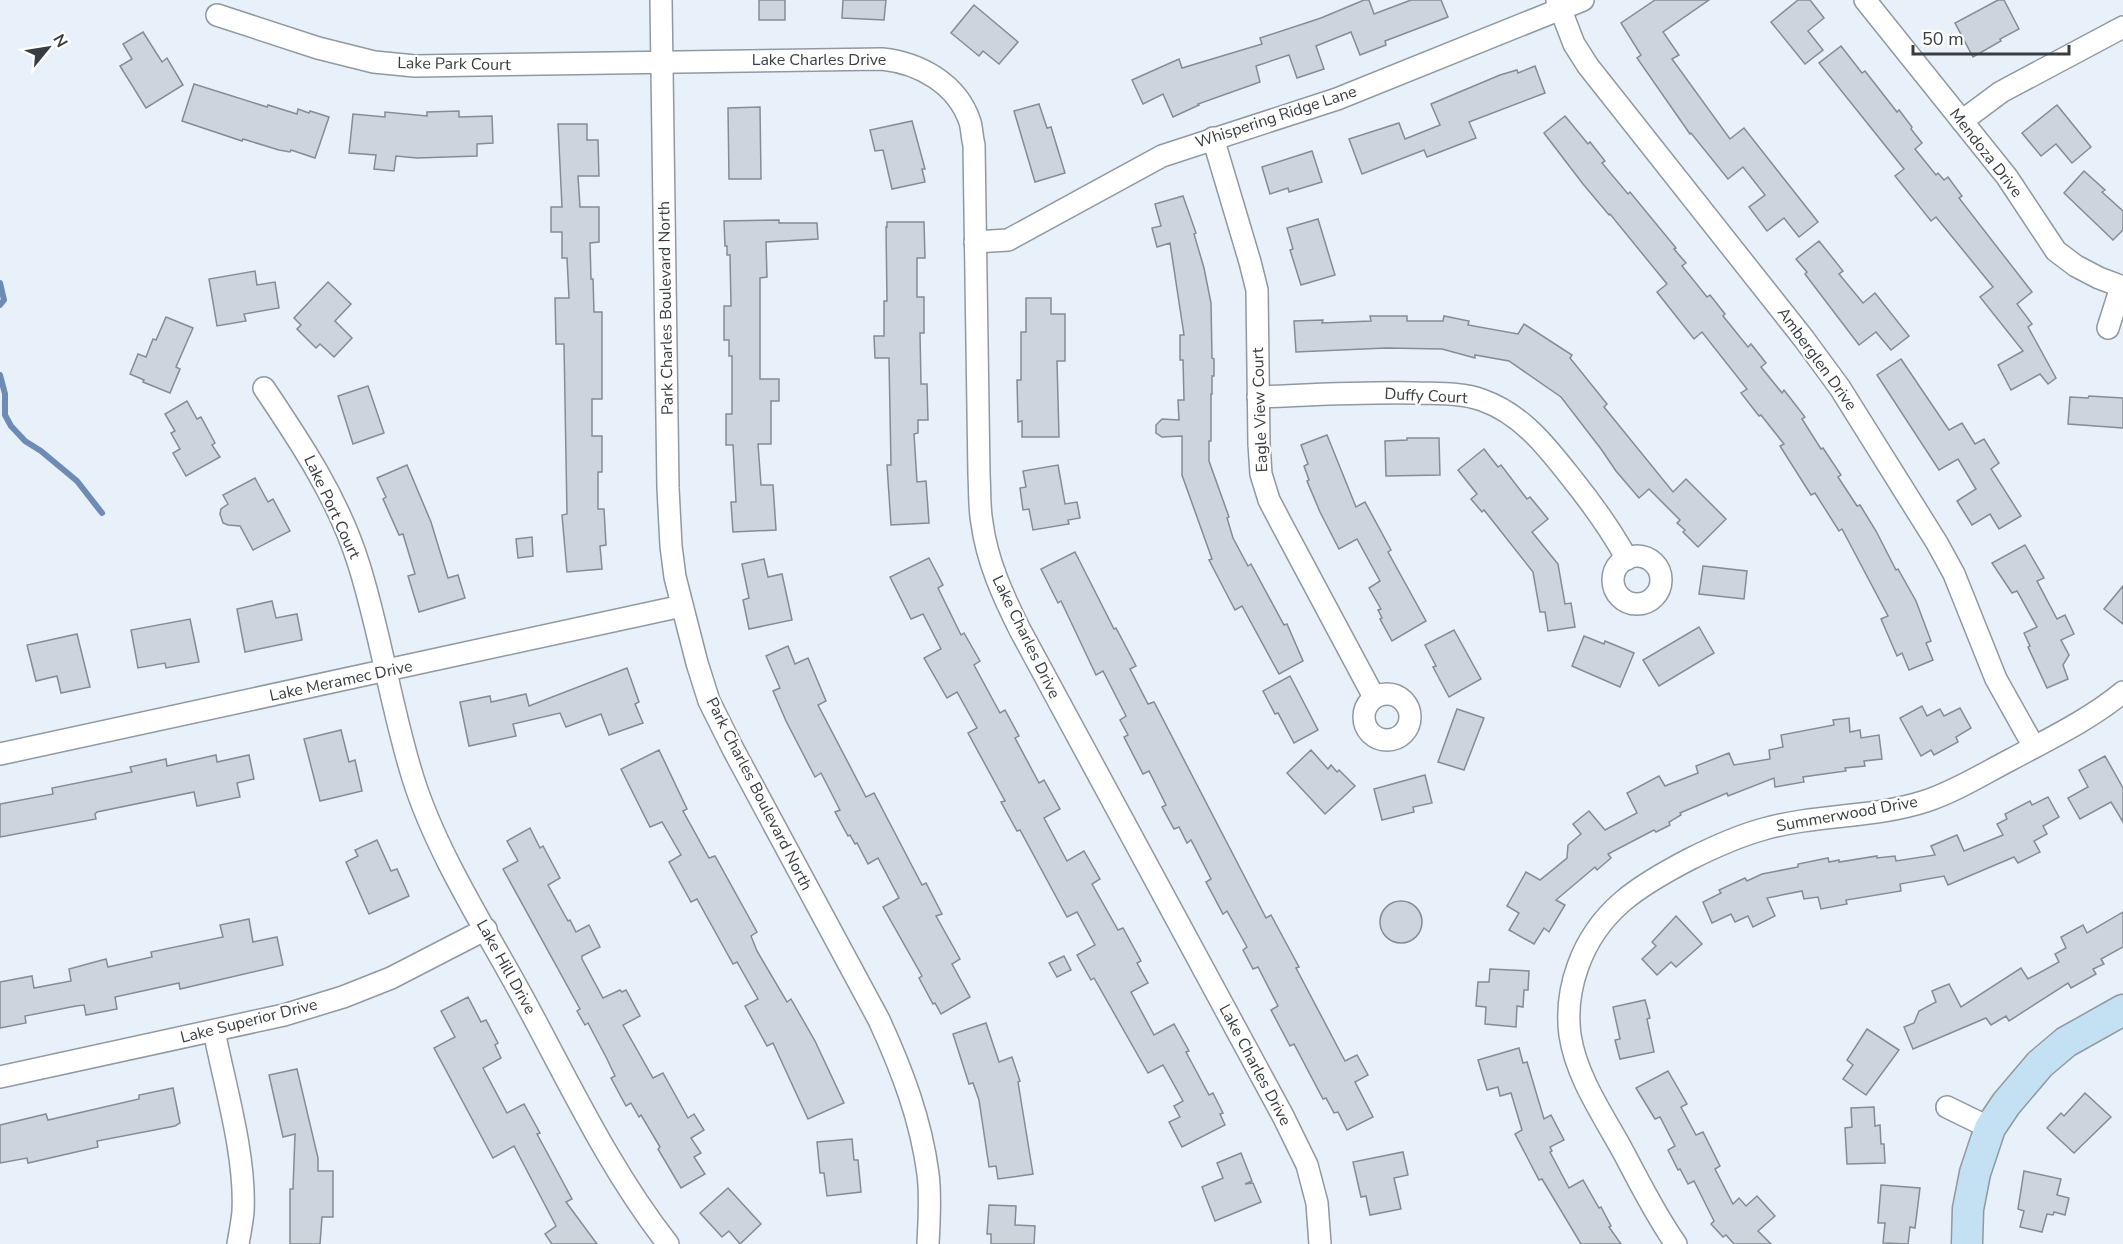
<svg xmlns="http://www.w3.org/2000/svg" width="2123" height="1244" font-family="'Nunito Sans',sans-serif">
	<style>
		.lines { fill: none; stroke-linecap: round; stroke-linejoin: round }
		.stream { stroke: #6e8bb6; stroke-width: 6 }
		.building { fill: #ccd5de; stroke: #848c94; stroke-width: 1.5 }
		.street-casing { stroke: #9099a1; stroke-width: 24 }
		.secondary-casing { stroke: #9099a1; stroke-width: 33 }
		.street { stroke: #fff; stroke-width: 21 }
		.secondary { stroke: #c4e1f4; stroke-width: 30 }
		.labels { text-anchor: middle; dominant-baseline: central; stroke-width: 4.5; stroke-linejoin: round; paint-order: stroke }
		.street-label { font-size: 16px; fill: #393d40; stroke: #fff }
	</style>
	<rect width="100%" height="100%" fill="#e8f1fa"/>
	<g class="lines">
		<g class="stream">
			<path d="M0,283L4,300L0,305"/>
			<path d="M0,375L5,394V415L11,426L25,441L41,451L77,481L102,513"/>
		</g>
	</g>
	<g class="building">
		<rect x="759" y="0" width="26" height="20"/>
		<path d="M843,0H886L884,20L842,18Z"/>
		<path d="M1364,0H1369L1374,14L1411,0H1441L1448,17L1385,41L1386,45L1360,55L1351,32L1316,46L1324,69L1297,78L1289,55L1256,66L1260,82L1198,104L1199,105L1173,117L1163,94L1143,104L1132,80L1179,59L1182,68L1262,44L1260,38L1321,18Z"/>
		<path d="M1655,0H1709L1663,32L1679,55L1672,59L1730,139L1744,128L1818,222L1799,237L1784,218L1767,231L1749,207L1765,195L1743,167L1728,179L1691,133L1690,134L1637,58L1641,55L1621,23Z"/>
		<path d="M1798,0H1810L1824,18L1808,31L1823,50L1805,64L1771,22Z"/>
		<path d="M1998,0H2004L2019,29L2000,39L2001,41L1973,57L1955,23Z"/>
		<path d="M974,5L1018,42L999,64L983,51L979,56L951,33Z"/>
		<path d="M143,32L162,62L167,58L183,85L146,108L120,66L132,59L123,44Z"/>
		<path d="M1841,46L1862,73L1865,71L1897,112L1899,110L1912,127L1911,129L1922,143L1915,149L1936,175L1938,173L1944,180L1948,177L1962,196L1959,198L2032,292L2017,304L2032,324L2028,327L2056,378L2048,384L2040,374L2011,390L1998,365L2023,351L1980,297L1993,287L1936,217L1931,221L1895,176L1904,169L1819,63Z"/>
		<path d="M1535,66L1545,93L1469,122L1476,138L1427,157L1424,150L1362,174L1349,139L1399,123L1405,139L1440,125L1431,104L1500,75L1517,70L1518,73Z"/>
		<path d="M194,84L267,107L268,105L297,114L298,109L309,113L310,111L329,117L315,158L291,150L290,152L279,150L243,139L242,141L182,121Z"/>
		<path d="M1039,104L1047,128L1051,127L1065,173L1035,182L1014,111Z"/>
		<path d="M2057,105L2091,147L2072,163L2056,144L2041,156L2022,133Z"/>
		<path d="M760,107L761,179H729L728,108Z"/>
		<path d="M459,111V117L492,116L493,143L477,144V156L417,158L396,156L394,171L374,169L376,155L349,153L353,114L385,117V112L427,116V112Z"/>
		<path d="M1565,116L1588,144L1590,142L1605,161L1602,163L1628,194L1630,192L1676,248L1674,249L1686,263L1682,266L1707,297L1710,295L1725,314L1723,316L1748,347L1751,344L1766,363L1761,367L1782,393L1784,390L1805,417L1802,419L1821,449L1823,448L1841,475L1838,477L1857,506L1860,505L1876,531L1896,570L1898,569L1916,601L1931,641L1926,643L1933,660L1909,670L1902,653L1897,656L1881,619L1888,616L1842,529L1839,531L1815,493L1811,495L1780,446L1784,444L1761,415L1759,416L1741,393L1747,389L1702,332L1694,339L1657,292L1667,284L1610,214L1609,215L1583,184L1544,133Z"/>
		<path d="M912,121L925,169H922L925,182L892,189L883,150L875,151L870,130Z"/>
		<path d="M558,124H587V140H598L599,176H578L580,207H599V242L590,243L591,279H593L594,312H602V399H592V436H602V472H598V509H604L606,545L600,546L602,569L567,572L562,515L567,514L564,344H556L555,298H569L567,258H562V232H551V207H562Z"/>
		<path d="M1312,151L1322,182L1289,192L1288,188L1270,194L1262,167Z"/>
		<path d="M2084,171L2105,190L2102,192L2123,211V230L2113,240L2064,193Z"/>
		<path d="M1183,196L1196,233L1194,234L1204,268L1211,303L1212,358L1214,359V376H1212V394H1211V441H1209V461L1229,517L1227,518L1233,538L1248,566L1251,564L1284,625L1287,624L1303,661L1279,674L1242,606L1235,610L1209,560L1212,559L1182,475V436L1162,437L1156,433V425L1162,419L1179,420L1178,400H1184L1183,360H1180V335H1184L1170,243L1157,247L1152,228L1161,226L1155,204Z"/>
		<path d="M1318,219L1335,275L1301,285L1290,250L1293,249L1287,228Z"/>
		<path d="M779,220V223H817L818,239L766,242L767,277L760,278V379H779V401H771V444H758L761,485H773L776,530L733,532L731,502H736L733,445H726V414H732V356H729V340H724V306H731L730,255H727V246H725L724,221Z"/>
		<path d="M887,222H924L925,258H917V297H924V333H920L921,384H927L928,420H918V433L914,434L917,482L926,481L929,523L891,525L887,465H891L889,358H875L874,336H884V301H887L886,227H887Z"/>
		<path d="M1819,241L1843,271L1839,274L1863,303L1875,293L1909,336L1891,350L1876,332L1859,345L1805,274L1807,272L1796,259Z"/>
		<path d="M255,271L257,285L275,282L279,308L244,314L246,321L217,326L209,279Z"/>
		<path d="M328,282L351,304L335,321L352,338L334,357L320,344L316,348L297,329L301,325L294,318Z"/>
		<path d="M1026,298H1051V314H1065V361H1057L1059,437H1022V421L1018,422L1017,380H1021V332H1026Z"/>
		<path d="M1370,316H1407V321H1443L1444,316L1469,321L1468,325L1518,334L1524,324L1572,355L1570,358L1607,404L1604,407L1673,492L1686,479L1726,519L1698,547L1683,532L1685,530L1677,523L1680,520L1649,489L1639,498L1616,471L1601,449L1561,397L1509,361L1475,355V358L1442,349L1386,348L1296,352L1294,321L1323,320L1322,323L1371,321Z"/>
		<path d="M166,317L193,328L176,367L180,369L170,393L143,382L144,380L130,374L138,354L146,357L153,339L156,340Z"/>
		<path d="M1901,359L1949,430L1962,423L1975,444L1984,439L1999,463L1991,469L2021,516L1999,529L1990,514L1972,525L1957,501L1976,489L1958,459L1939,470L1877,375Z"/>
		<path d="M368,386L384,433L353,444L338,396Z"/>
		<path d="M2089,396L2123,398V428L2068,424L2070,397L2088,398Z"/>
		<path d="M187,401L197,419L201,417L215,443L212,445L220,457L186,476L173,453L180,449L171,433L175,431L165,414Z"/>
		<path d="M1327,435L1356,507L1365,502L1391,550L1388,552L1426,621L1392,641L1380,619L1382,618L1378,610L1381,609L1369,588L1380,581L1357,539L1339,549L1320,512L1307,481L1309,480L1304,466L1308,464L1301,445Z"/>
		<path d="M1407,438H1439L1440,475L1386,476L1385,441L1407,440Z"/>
		<path d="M1484,449L1498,467L1501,465L1527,499L1530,497L1548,519L1532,532L1558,564L1565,604L1571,603L1575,627L1548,631L1545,612H1540L1533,572L1484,510L1482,512L1471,499L1477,494L1458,470Z"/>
		<path d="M407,465L431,522L448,578L458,575L465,598L419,612L408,576L415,574L403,534L399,535L383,499L386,497L377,478Z"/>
		<path d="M1058,465L1065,504L1077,502L1080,518L1068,520L1069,524L1033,530L1029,509L1023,510L1020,488L1026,487L1023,471Z"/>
		<path d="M255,478L268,502L273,499L290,531L253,550L240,526L228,525L223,523L220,514L221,509L228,504L223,495Z"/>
		<path d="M532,537L533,556L518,558L516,539Z"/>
		<path d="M2025,545L2044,578L2037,581L2057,619L2065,615L2074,634L2061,640L2069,655L2063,665L2068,679L2047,688L2028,647L2030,646L2024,633L2037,627L2017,591L2012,593L1992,563Z"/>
		<path d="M1075,552L1114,629L1116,628L1136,666L1130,669L1148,704L1154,702L1266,918L1271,915L1299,967L1296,968L1345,1061L1357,1055L1368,1075L1355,1082L1373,1117L1347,1130L1338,1112L1334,1113L1326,1098L1323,1099L1294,1044L1290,1046L1271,1010L1278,1006L1258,967L1253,969L1243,950L1247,947L1227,911L1223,914L1206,882L1211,879L1191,840L1187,843L1179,827L1174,829L1162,807L1166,805L1149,771L1143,774L1124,737L1128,735L1120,720L1126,716L1103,671L1096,675L1061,601L1058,603L1041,569Z"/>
		<path d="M929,558L943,585L938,588L961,635L964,633L980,661L974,665L1000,713L1005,710L1019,736L1015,738L1039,783L1044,780L1060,809L1044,818L1067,861L1084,851L1100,879L1092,884L1118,930L1123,928L1141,961L1137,963L1148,983L1131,992L1154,1035L1174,1024L1189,1051L1186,1052L1209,1095L1213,1093L1223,1113L1220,1114L1225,1125L1182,1147L1169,1122L1180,1117L1174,1106L1183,1101L1163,1065L1148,1073L1094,978L1091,980L1077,955L1095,945L1077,912L1067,917L1020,830L1017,831L1001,802L1005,801L968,733L977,728L957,692L947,698L924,658L941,649L923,614L911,619L890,577Z"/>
		<path d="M764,559L768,577L782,574L792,620L749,629L743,600L749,598L742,564Z"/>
		<path d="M1703,566L1747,571L1744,599L1699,594Z"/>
		<path d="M2123,586V624L2104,609Z"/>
		<path d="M272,601L276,618L297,614L302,640L245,652L237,609Z"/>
		<path d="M190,619L199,662L166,668L165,663L138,668L131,630Z"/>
		<path d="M1699,627L1714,653L1659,686L1643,660Z"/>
		<path d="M1454,630L1481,679L1449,697L1433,667L1436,666L1425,645Z"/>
		<path d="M77,634L90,687L61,693L57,676L36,681L27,645Z"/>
		<path d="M1584,636L1604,644L1605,641L1634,653L1620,687L1572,666Z"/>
		<path d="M788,646L795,664L808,658L826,701L818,705L866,797L874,793L922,885L926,883L942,914L936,916L960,959L952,964L970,997L941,1014L935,1003L933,1004L919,978L922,976L883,907L899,898L878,858L868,864L857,843L855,844L850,835L848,836L835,812L840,810L821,773L815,777L786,721L773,691L780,688L766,656Z"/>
		<path d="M627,668L639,702L635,704L643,723L609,735L601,714L566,727L560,713L513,724L516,736L469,746L460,702L490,696L491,702L526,694L529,706Z"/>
		<path d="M1290,676L1318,730L1294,743L1278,713L1275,714L1263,691Z"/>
		<path d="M1922,706L1927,716L1940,709L1944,716L1960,708L1971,728L1956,737L1958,742L1934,755L1931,750L1921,756L1900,718Z"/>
		<path d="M1457,709L1484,718L1464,770L1438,762Z"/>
		<path d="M1849,718L1850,732L1860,730L1861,738L1879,735L1882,759L1864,761L1865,766L1845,768L1846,771L1803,777L1804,782L1775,787L1774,778L1728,796L1727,793L1680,813L1681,815L1669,822L1670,825L1656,832L1654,830L1608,854L1611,858L1597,870L1595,867L1556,900L1565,905L1549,932L1544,928L1534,944L1509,930L1519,913L1507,906L1526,872L1540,880L1567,858L1568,845L1581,834L1573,824L1589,811L1605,830L1637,813L1627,793L1659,776L1665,786L1698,773L1696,766L1729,753L1734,765L1770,759L1769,750L1783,747L1781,735L1834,725L1833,720Z"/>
		<path d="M341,730L349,762L355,760L362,791L320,801L304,739Z"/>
		<path d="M659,750L687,809L683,811L709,858L715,856L757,932L751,936L757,951L787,1002L791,999L815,1041L844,1103L808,1119L773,1043L767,1046L745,1006L758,999L737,962L733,964L697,899L691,902L669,862L681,855L662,822L650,827L621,769Z"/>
		<path d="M1311,750L1328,769L1331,765L1337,772L1339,770L1355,786L1325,814L1287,773Z"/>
		<path d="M216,755L217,762L249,755L254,779L237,783L240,797L197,806L194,792L97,812L95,814L96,819L0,837V804L53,794L52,788L132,772L130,767L166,759L167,766Z"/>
		<path d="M2105,756L2123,788V822L2111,802L2080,819L2068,798L2088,787L2079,770Z"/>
		<path d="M1425,775L1432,803L1413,807L1414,812L1382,820L1374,789Z"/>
		<path d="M2048,797L2059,817L2043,826L2047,834L2034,841L2040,852L2018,863L2014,857L1948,885L1944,876L1900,884L1901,891L1846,900L1847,904L1821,909L1818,897L1804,899L1802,891L1767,898L1775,916L1753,927L1748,916L1735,922L1731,914L1712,923L1703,902L1721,893L1719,890L1745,878L1747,881L1762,874L1798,867V864L1828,858L1829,862L1839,860V862L1877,856V858L1895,856L1896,861L1935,855L1931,846L1957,835L1964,851L2003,835L1997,824L2007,819L2005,814L2030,801L2032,805Z"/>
		<path d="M530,828L540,848L543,846L560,878L548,885L568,921L570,920L576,932L589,925L600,947L582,956V959L603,998L620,990L622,992L626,990L640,1016L623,1025L653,1078L663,1073L688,1118L694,1114L704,1130L691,1138L701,1153L694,1157L705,1174L681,1188L658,1149L660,1147L641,1115L639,1117L631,1103L626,1106L611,1078L615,1076L607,1059L588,1023L585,1025L577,1011L580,1009L503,869L518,861L507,841Z"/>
		<path d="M377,840L391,871L397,869L409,896L369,914L346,862L358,856L355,850Z"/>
		<circle cx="1401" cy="922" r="21"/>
		<path d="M2123,912V947L2101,959L2104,964L2093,969L2096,974L2071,988L2068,983L2009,1021L2006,1016L1991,1025L1986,1018L1913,1049L1904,1027L1914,1023L1919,1011L1936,1002L1932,991L1949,984L1961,1007L2021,968L2028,979L2059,962L2055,954L2066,948L2061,937L2083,925L2087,933Z"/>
		<path d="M1676,916L1702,944L1676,967L1671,962L1657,975L1642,959L1656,946L1652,942Z"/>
		<path d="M249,919L253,942L277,937L283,965L180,989L179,983L115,997L117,1009L86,1015L84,1005L76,1006L25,1016L26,1023L0,1028V982L32,976L34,988L71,981L69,969L106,959L108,967L152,957L151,952L223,937L220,925Z"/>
		<path d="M1064,956L1071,970L1057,977L1049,963Z"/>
		<path d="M1490,969L1529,971L1528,990H1524L1523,1007L1517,1006L1516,1027L1485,1024L1486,1007L1476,1006L1478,982H1489Z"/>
		<path d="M468,997L481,1022L486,1020L498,1043L495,1045L501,1058L483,1068L507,1113L524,1104L540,1133L537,1134L572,1199L566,1202L597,1244H552L545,1234L556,1226L514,1146L493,1158L434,1048L455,1037L441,1011Z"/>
		<path d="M1645,1000L1650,1018L1647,1019L1654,1052L1620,1059L1615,1040L1620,1039L1613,1007Z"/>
		<path d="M986,1023L999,1062L1012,1057L1020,1081L1018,1082L1033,1174L998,1179L996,1166L989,1167L979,1100L973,1083L969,1084L953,1034Z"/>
		<path d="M1867,1029L1899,1050L1866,1095L1843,1079L1853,1065L1847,1060Z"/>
		<path d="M1519,1048L1523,1063L1527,1062L1544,1119L1551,1115L1564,1140L1550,1147L1552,1151L1550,1152L1569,1188L1583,1180L1599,1208L1601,1207L1611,1226L1609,1227L1621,1244H1581L1542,1179L1539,1180L1515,1134L1522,1130L1511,1093L1500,1096L1498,1087L1487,1090L1478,1060Z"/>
		<path d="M297,1069L318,1158V1171H333V1217H322L320,1244H290V1189H293L295,1134L283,1137L269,1075Z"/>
		<path d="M1668,1071L1687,1104L1681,1107L1696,1135L1703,1132L1720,1166L1715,1169L1733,1204L1739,1198L1746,1206L1757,1196L1775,1216L1758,1231L1771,1244H1734L1726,1235L1723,1237L1711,1224L1714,1221L1694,1181L1688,1184L1680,1169L1678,1170L1668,1150L1675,1146L1660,1117L1655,1119L1636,1088Z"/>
		<path d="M173,1088L180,1123L175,1126L97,1141L98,1147L28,1163L27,1158L0,1163V1125L46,1114L48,1120L139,1099V1095Z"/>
		<path d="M2085,1093L2111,1117L2074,1153L2047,1128L2061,1113L2064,1116Z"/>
		<path d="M1874,1107L1875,1126L1880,1125L1881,1144H1884L1885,1163L1847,1164L1845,1128L1852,1127L1851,1108Z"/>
		<path d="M852,1139L854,1160H858L861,1192L827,1196L824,1173H820L817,1142Z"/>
		<path d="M1403,1152L1408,1175L1394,1178L1401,1209L1370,1215L1366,1196L1361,1197L1353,1162Z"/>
		<path d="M1241,1153L1252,1181L1245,1184L1253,1183L1261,1202L1215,1221L1202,1187L1223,1178L1217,1163Z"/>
		<path d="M2024,1171L2061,1179L2057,1195L2069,1198L2065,1215L2054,1212L2053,1215L2047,1214L2042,1232L2020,1227L2024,1211L2018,1209Z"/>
		<path d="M1881,1185L1920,1188L1915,1228L1910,1227L1908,1244L1883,1243L1885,1223H1878Z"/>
		<path d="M728,1188L761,1224L740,1244L729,1231L722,1237L700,1213Z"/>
		<path d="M989,1205L1016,1206L1015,1225L1035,1226L1034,1244H991V1234H987Z"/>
	</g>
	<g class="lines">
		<defs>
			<g id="street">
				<path d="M661,0L668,488L671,546L675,577L697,663L709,701L733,749L879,1020C902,1070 921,1120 928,1174C931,1197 929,1221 928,1244"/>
				<path d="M1557,0L1574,44L1588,66L1804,339L1840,388L1937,543L1954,574L1996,679L2034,747"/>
				<path d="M1865,0L2007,177L2056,251L2076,266L2099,278L2123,287"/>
				<path d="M217,15L318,48L374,62L415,66L882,59C919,63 957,83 970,122C972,129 972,138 974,145L979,475C980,491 979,507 982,523C987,561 1003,596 1020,630L1283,1116L1307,1165L1317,1203L1320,1244"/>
				<path d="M1962,121L2001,92L2123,27"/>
				<path d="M1213,138L1250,262L1257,290L1259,444L1261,474L1269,500L1281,523L1374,697"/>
				<path d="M975,242L1008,240L1162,156L1337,99L1583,0"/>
				<path d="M2108,328L2121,287"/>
				<path d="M264,388C301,443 339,500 359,565C381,635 391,708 413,778C436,852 485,928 522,996C568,1080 609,1169 668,1244"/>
				<path d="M1258,397C1310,395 1362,392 1414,393C1436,394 1460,392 1482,400C1522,414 1547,447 1573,480C1593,505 1611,530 1627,559"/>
				<circle cx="1637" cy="580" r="24"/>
				<circle cx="1387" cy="717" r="23"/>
				<path d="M0,754L682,606"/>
				<path d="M214,1031C225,1086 246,1156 243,1212C242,1222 240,1233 238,1244"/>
				<path d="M0,1077L284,1015L343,997L391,978L486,929"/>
				<path d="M1947,1107L1990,1128"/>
				<path d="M1676,1244C1654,1213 1638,1179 1620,1146C1601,1112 1576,1075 1570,1035C1567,1012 1570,988 1578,966C1598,910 1640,885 1690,859C1714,847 1738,836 1764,829C1817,814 1874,818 1926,801C1956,791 1983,774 2010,760C2049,739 2089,720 2123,692"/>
			</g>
			<path id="secondary" d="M1967,1244L1968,1209L1975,1173L1990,1128L2006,1104L2040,1064L2066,1042L2123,1010"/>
		</defs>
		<use href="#street" class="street-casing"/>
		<use href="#secondary" class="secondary-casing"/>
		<use href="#street" class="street"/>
		<use href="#secondary" class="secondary"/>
	</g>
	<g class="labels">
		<g class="street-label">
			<text x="819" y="60">Lake Charles Drive</text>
			<text transform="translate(454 64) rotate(1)">Lake Park Court</text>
			<text transform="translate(1276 117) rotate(-18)">Whispering Ridge Lane</text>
			<text transform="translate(1986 153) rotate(52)">Mendoza Drive</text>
			<text transform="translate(666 308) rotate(-91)">Park Charles Boulevard North</text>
			<text transform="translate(1817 359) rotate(54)">Amberglen Drive</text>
			<text transform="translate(1426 396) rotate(3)">Duffy Court</text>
			<text transform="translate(1260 410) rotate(-92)">Eagle View Court</text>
			<text transform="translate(332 507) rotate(65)">Lake Port Court</text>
			<text transform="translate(1026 637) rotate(64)">Lake Charles Drive</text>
			<text transform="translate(341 681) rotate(-12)">Lake Meramec Drive</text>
			<text transform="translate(759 794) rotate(63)">Park Charles Boulevard North</text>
			<text transform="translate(1847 814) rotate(-10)">Summerwood Drive</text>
			<text transform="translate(506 967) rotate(61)">Lake Hill Drive</text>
			<text transform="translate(249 1021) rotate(-14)">Lake Superior Drive</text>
			<text transform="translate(1255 1065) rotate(62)">Lake Charles Drive</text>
		</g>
	</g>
	<g transform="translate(48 48) rotate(60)" stroke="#ffffff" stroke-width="4.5" paint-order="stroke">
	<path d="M0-4.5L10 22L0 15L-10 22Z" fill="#393d40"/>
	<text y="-9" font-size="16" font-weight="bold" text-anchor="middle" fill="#393d40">N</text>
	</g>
	<path d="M1913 45v9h156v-9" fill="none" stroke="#393d40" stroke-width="3"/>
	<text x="1922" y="45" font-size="18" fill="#393d40" stroke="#ffffff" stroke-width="4.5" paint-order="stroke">50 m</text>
</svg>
